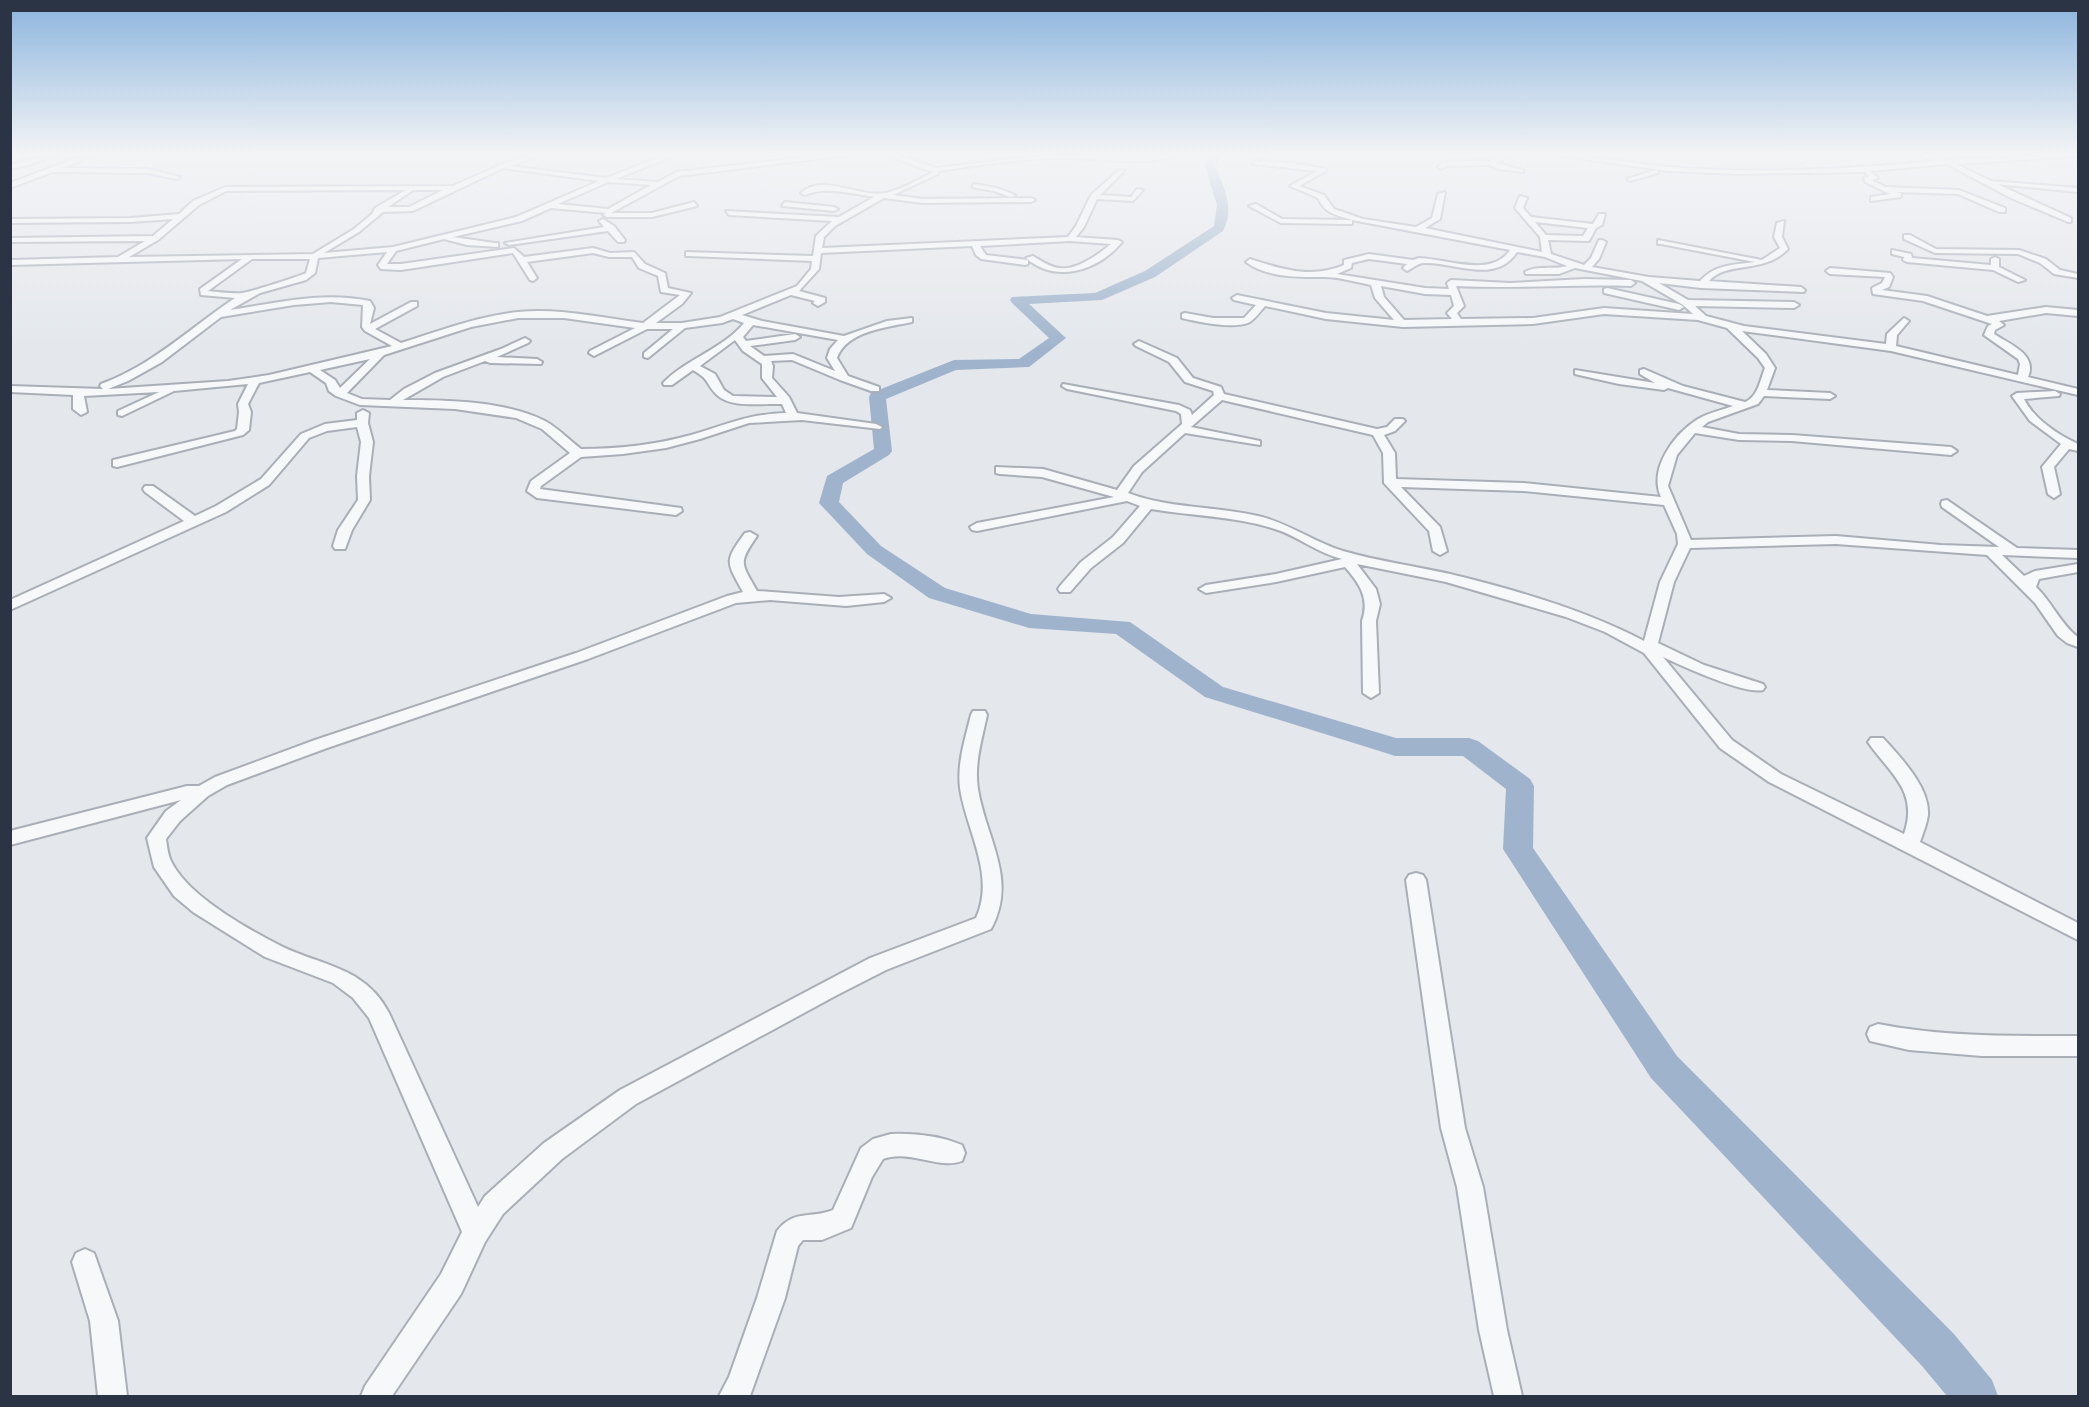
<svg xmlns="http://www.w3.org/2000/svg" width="2089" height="1407" font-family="'Source Sans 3',sans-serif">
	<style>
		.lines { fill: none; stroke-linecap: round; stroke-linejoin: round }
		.river { fill: #9fb4cc; fill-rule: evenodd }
		.minor-casing { stroke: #a9aeb7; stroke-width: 4 }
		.minor { fill: #f7f8fa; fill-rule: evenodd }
	</style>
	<rect width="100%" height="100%" fill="#e4e7ec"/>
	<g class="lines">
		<path class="river" d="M1213,153H1223L1215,166C1224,186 1235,209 1223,231L1155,277L1102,300L1029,304L1066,338L1029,367L956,370L886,399L892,451L889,455L843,483L839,502L881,546L945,588L1031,614L1130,622L1223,687L1396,738H1469L1478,741L1530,779L1534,786L1533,848L1677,1056L1954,1334L1992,1380L1998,1396H1947L1922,1366L1651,1078L1503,849L1506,789L1463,756H1395L1386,753L1205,697L1116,634L1029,628L929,598L867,554L819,503L827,476L874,449L869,397L871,393L954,360L1019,359L1049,338L1012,303L1010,300L1012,297L1095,293L1145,271L1214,226L1217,205L1205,166Z"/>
		<defs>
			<g id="minor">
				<path d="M51,153H61L29,165L10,169V165Z"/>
				<path d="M90,153H100L63,168L147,169L180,177L177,179L147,173L53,172L10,188V183Z"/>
				<path d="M534,153H545L510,166L606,178L671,153H681L616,179L658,182L677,172L841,153H864L679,176L611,213H652L694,202L697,206L652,217H607L603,215L606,213L551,208L522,221L453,237L495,243H498V247L467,245L444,239L396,251L387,264H401L514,248L524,257L593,248L610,253L634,252L645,264L665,273L668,288L691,293L682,304L656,323H682L720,317L797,286L811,269L812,261L689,256H686V252L813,256L816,236L832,221L729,215L726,211L839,217L874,197C852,194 826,186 805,195L801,193C823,173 859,198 885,193C901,190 918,180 933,172L880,153H891L936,168L1036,156H1140L1185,153C1151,168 1105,158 1069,158C1026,158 982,164 939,171L938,174L893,195L923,199L1031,198L1035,200L1031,202L923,203L884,198L835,226L824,237L822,248L1068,237L1076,226L1091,195L1119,170L1124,171L1100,195L1131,197L1137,189L1143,190L1133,201L1097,199L1084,227L1076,237L1118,240L1122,242C1098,271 1056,284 1026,258L1033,256C1041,261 1050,267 1059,268C1076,271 1099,254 1111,244L1070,241L980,246L986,255L1028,260V264L1025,265L981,259L976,255L972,246L821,253L819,269L799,291L825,298V302L818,306L813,303L815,301L791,295L742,315L762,321L844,336L887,321L912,318V322C888,327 846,331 837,358L848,376L879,387V391H871L840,380L792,360L771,361L773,366L772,378L789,397L797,413L876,424L882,427L880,429L802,420L749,423L700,439L666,448L623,454L581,457L541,486L540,489L681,508L682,511L676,515L537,498L527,491L531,481L570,453L542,429L516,418L455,409L360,405L336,396L329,391L326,383L310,372L259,383L248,404L251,412L249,430L243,435L117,467L113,466V460L235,431L237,429L239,412L238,404L248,384L174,391L122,416L118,415V411L159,392L84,396L87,412L81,415L73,409V395L10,392V386L103,389L100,386L101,384C153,365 190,328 235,298L201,295L200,289L242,259L10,265V260L118,257L145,241L10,242V238L153,236L173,219L131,222L10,223V219L131,218L179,214L193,201L225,187L453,186L500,165ZM503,168L599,181L516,217L393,247L324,253L359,232L383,212L413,211ZM608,182L651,185L608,209L558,204ZM406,190L375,208L372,214L354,229L313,254L129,257L158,240L199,205L226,191ZM413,190H443L409,207H388ZM387,252L378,265L381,269L401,270L513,253L530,280L533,281L537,278L527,262L593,253L609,257H632L639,268L658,276L661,292L680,295L643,323C602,318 560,308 518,312C478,316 439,331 401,343L375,329L417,306V302H411L370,324L374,308L370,301C323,291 276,303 230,310L260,293L306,280L315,273L318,258ZM252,259H310L306,273C303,275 248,293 242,293C232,294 219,292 208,291ZM331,302L363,305L362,327L365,331L392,346L269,375L228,381L108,389L128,381L162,362L221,317L294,305ZM518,318H564L635,328L590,351L589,353L594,356L647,329H673L644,353V357L648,358L685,328L722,323L733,319L744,323C723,349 686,359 663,383L664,385H672L693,370C710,380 705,382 716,394C730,409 763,403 782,404L786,413C748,414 726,425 691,435C655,445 618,449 581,449C569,440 558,428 545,421C507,401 445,400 403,400L443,377L485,361L490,363L541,364L542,362L537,359L497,357L528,343L530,341L525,338L501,349L435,373L404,389L390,400L362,399L347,393L384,355L471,327ZM753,325L838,340L830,349L827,358L835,371L793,354L764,356L750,346L795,340L800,337L795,334L746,341L743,337ZM735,340L743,351L762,364V378L777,397L733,396L724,390L715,374L700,366ZM370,359L340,388L335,380L320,370Z"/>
				<path d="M1375,153H1384L1377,157L1374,155Z"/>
				<path d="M1506,153H1515L1496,163L1523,170V172L1498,169L1490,165L1447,166L1441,169L1438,167L1445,162L1490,161Z"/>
				<path d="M1542,153C1585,153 1626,164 1669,167C1758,174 1848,169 1937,161L1911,153H1923L1948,160L2078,153V156L1956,164L1991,181L2078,188V192L1997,184L2071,218V222H2068L2011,198L1947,164L1870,171L1878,178L1871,180L1886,187L1959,190L2005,208V212H1999L1958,194L1896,192L1901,193V197L1871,201V197L1890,194L1865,182L1864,178L1869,177L1865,172L1739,174L1668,171Z"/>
				<path d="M1255,161L1292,163L1326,169V171L1299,186L1324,195L1334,209L1363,219L1416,227L1432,218L1438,194L1445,192L1440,219L1425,228L1542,252L1540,237L1515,208L1520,196L1527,198L1523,208L1531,217L1593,224L1599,214H1605L1602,225L1596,228L1589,241L1548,240L1551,254L1584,265L1591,258L1599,240H1602L1606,242L1599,259L1592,267L1649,277L1700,281C1715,264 1734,265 1755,262L1661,244H1658V240L1762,260L1780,248L1774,237L1777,223L1784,221L1782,237L1788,249C1763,275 1728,260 1709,281L1801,287L1805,290L1804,292L1701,288L1659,283L1688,300L1794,302L1799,305L1794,308L1695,306L1706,316L1744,326L1886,344L1887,334L1904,318L1909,321L1897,335L1896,346L2018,375L2020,364L2018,359L1984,335L1988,326L1992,324L1923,301L1873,294L1872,288L1882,283L1885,277L1830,274L1826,271L1830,268L1890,273L1893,277L1889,287L1882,290L1927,296L1987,316L2046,307L2078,310V316L2046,313L1999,321L2004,325L1995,330L1994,334C2009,344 2038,354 2028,377L2078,389V395L1891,351L1742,331L1766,354L1775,368L1767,390L1830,393L1835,396L1830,399L1764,396L1758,404L1708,422L1702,427L1739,434L1792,435L1951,447L1957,451L1951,455L1792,441L1739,440L1695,433L1677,455L1668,486L1691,540L1836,536L1941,545L1999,547L1942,507L1941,504L1942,501L1947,500L2017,548L2078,550V558L2002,555L2024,576L2035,571L2078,564V572L2039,579L2036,587C2052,602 2061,625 2078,637V647L2067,643L2058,636L2035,603L1987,555L1836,544L1690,548L1674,582L1658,643L1704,665L1763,684L1765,687L1763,690C1745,695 1682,666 1663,657L1732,740L1781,774L1904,834C1919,791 1890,774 1868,742L1871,738H1883C1900,757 1930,787 1928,815C1927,824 1923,833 1920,842L2078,923V940L1769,782L1720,748L1644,653L1605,632L1566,617L1446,582L1357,564L1376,589L1380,604L1376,621L1379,693L1371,698L1363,693L1362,621C1370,598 1359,583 1345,567L1276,582L1206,593L1199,589L1206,585L1276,574L1342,559C1317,553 1298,536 1275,529C1235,516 1192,516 1151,509L1123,543L1091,568L1070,592H1060L1058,589L1060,586L1081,562L1113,537L1140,506L1127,501L977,531L972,530L970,527L977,523L1114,497L1042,477L1000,474L996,473V467L1043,469L1117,490L1134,466L1182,424L1181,414L1176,411L1067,389L1062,386L1063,384L1179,405L1190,410L1192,415L1214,395L1213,391L1185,382L1169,362L1136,346L1134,344L1139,341L1177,358L1193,378L1221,387L1224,394L1377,429L1387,427L1395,419H1403L1405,421L1395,431L1384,435L1395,453L1396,479L1523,483L1661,497C1648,469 1674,434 1698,419C1708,413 1722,410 1733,406L1668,388L1664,390L1619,384L1579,375L1575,374V370L1655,383L1640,374V370L1644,369L1683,386L1745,402C1758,397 1760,380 1765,368L1758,358L1727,328L1698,320L1604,314L1533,324L1403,327L1326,319L1265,306C1260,312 1254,320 1248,323C1232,329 1198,322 1182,318V314L1185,313L1213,318H1244L1256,305L1234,300L1232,298L1237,295L1326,313L1394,320L1375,298L1371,285C1356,282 1339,277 1324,277C1299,277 1267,278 1246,262L1250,259C1282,269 1311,279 1344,265V260L1369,254L1413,260L1419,258C1447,259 1492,278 1510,250L1352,220V224H1349L1281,223L1249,206L1256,204L1282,219L1352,220C1337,215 1325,214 1318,198L1290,186L1317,171L1253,164ZM1535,222L1588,228L1583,236L1546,235ZM1517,252L1545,257L1567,266C1554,270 1536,265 1525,272L1526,274H1559L1575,268L1642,281L1683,305L1693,314L1604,308L1533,318L1461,319L1457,313L1464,306L1456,286C1515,289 1573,284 1631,286L1635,283L1631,280L1584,279L1510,283L1451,280L1447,283L1449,289L1425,288L1337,274L1351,268L1352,263L1369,259L1407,264L1403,268L1407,271C1413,268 1418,263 1424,263C1456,262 1495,285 1517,252ZM1381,286L1425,294L1451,295L1454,306L1447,313L1452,319L1404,320L1384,297ZM1222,400L1373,435L1383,453L1384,483L1429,531L1433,551L1440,555L1447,551L1440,527L1401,487L1523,491L1664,505L1677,534L1678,544L1660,582L1644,641C1587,611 1513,589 1450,574C1414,566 1377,561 1343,551C1313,542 1289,523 1258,516C1215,506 1171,509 1128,493L1142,472L1185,433L1260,445V441L1191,427Z"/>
				<path d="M1656,170L1658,173L1630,181L1627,179Z"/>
				<path d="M974,184L997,188L1015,195L1011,197L994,191L972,187Z"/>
				<path d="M785,202L834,207L838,209L834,211L782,206Z"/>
				<path d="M603,219L614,226L625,240L624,242H618L608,231L509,245L505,243L604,227L599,221Z"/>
				<path d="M1904,235H1910L1936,249L2019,250L2046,259L2060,270L2078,274V278L2054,274L2040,263L2018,254L1935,253L1904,239Z"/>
				<path d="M1892,250L1911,254L1912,258L1991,265V259L1995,257L1999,259V267L2025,280L2018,282L1993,270L1907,262L1903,260L1904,257L1892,254Z"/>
				<path d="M1607,288L1679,304L1684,307L1679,310L1604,293V289Z"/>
				<path d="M2055,391L2060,394L2059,396L2024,399C2034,419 2058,435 2078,444V451L2069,449L2054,467L2060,494L2054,498L2048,494L2042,467L2061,444L2030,421L2012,396L2017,393Z"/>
				<path d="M363,410L369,413L368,423L373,442L369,476L370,500L352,530L345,549H335L333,546L338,530L358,500L357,476L361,442L357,427L327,431L309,438L269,485L226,512L10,610V600L184,521L145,492L143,489L145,486H153L195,516L216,506L261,479L301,434L325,424L357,420V413Z"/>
				<path d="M750,532L757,536C738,563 741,563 757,591L839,597L884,594L891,598L884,602L846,606L770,600L736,603L588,659L327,748L227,785L208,796L180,821L166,839C167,846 168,855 171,861C187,895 246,928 279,945C320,966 365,966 389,1013L478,1207L485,1196L544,1143L620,1090L870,958L976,918C996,875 966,830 960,788C957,763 965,739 971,715L973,711H985L987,715C982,739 974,764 978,789C986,839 1018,879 991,929L886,970L837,995L636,1104L562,1159L503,1214L485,1242L461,1294L392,1396H361L365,1386L441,1274L462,1232L369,1018L353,998L333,983L265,957L193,912L174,896L154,867L147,838L166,811L181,800L10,845V831L187,786H199L215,777L315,740L576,653L727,596L743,592C726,561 724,562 745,533Z"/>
				<path d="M1416,873L1423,875L1426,880L1465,1128L1483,1187L1507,1330L1522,1396H1494L1479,1330L1457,1187L1441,1128L1406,880L1409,875Z"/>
				<path d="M1878,1024C1944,1037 2011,1036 2078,1036V1056H1982L1909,1050L1870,1041L1867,1034L1870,1027Z"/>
				<path d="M891,1134C915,1133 940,1136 962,1145L965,1153L962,1161C939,1170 909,1149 883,1159L872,1177L851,1228L822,1240H803L798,1246L785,1298L750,1396H719L729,1377L757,1298L777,1231C794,1209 810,1219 833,1210L861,1148L873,1139Z"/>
				<path d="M85,1249L94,1253L118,1321L127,1396H98L90,1321L72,1262L76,1253Z"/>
			</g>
		</defs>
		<use href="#minor" class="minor-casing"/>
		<use href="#minor" class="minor"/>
	</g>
	<linearGradient id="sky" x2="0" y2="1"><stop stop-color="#8bb4dd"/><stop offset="0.44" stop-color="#f3f4f6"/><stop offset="1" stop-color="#f3f4f6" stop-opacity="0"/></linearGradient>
	<rect width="2089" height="350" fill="url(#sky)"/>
	<rect width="2089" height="1407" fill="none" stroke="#2b3445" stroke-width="24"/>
</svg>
